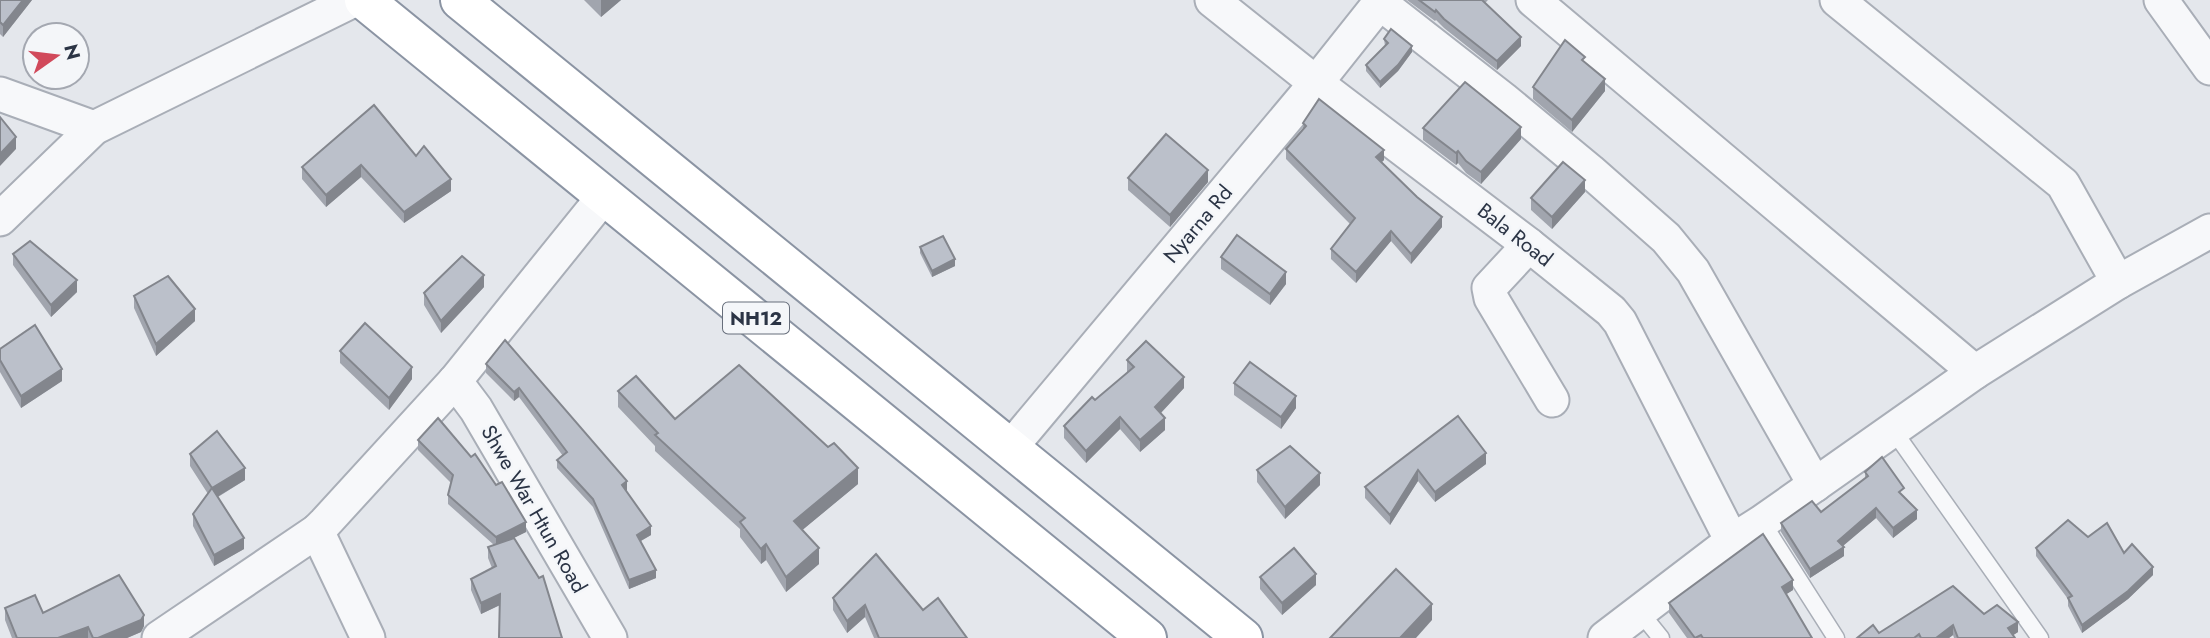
<svg xmlns="http://www.w3.org/2000/svg" width="2210" height="638" font-family="Jost,sans-serif">
	<style>
		.lines { fill: none; stroke-linecap: round; stroke-linejoin: round }
		.service-casing { stroke: #a9aeb7; stroke-width: 19 }
		.minor-casing { stroke: #a9aeb7; stroke-width: 37 }
		.trunk-casing { stroke: #8b94a3; stroke-width: 42 }
		.service { stroke: #f7f8fa; stroke-width: 16 }
		.minor { stroke: #f7f8fa; stroke-width: 33 }
		.trunk { stroke: #fff; stroke-width: 38 }
		.wall { fill: #a1a5ae }
		.shaded-wall { fill: #83868d }
		.building { fill: #bbc0ca; stroke: #83868d; stroke-width: 2 }
		.labels { text-anchor: middle; dominant-baseline: central; stroke-width: 5; stroke-linejoin: round; paint-order: stroke }
		.shield { fill: #f4f6f9; stroke: #676e7b; stroke-width: 2 }
		.shield-label { font-size: 19px; font-weight: bold; fill: #2b3445 }
		.street-label { font-size: 21px; fill: #2b3445; stroke: #f4f6f9 }
	</style>
	<rect width="100%" height="100%" fill="#e4e7ec"/>
	<g class="lines">
		<defs>
			<g id="service">
				<path d="M1893,430L2040,638"/>
				<path d="M1762,522L1836,638"/>
				<path d="M1640,612L1661,638"/>
			</g>
			<g id="minor">
				<path d="M1212,0L1316,83L1529,245L1611,311L1620,322L1732,541"/>
				<path d="M1533,0L1975,372"/>
				<path d="M1837,0L2063,184L2118,282"/>
				<path d="M2161,0L2210,68"/>
				<path d="M1380,3L1503,99L1590,171L1666,238L1693,271L1815,485"/>
				<path d="M0,94L94,128"/>
				<path d="M0,219L94,128L354,0"/>
				<path d="M1529,245L1489,288L1491,298L1552,400"/>
				<path d="M455,381L476,409L610,638"/>
				<path d="M1011,447L1316,83L1382,0"/>
				<path d="M317,531L368,638"/>
				<path d="M159,638L317,531L325,523L455,381L605,195"/>
				<path d="M1605,638L1732,541L1762,522L1975,372L2118,282L2210,231"/>
			</g>
			<g id="trunk">
				<path d="M364,0L1147,638"/>
				<path d="M460,0C720,214 983,424 1243,638"/>
			</g>
		</defs>
		<use href="#service" class="service-casing"/>
		<use href="#minor" class="minor-casing"/>
		<use href="#trunk" class="trunk-casing"/>
		<use href="#service" class="service"/>
		<use href="#minor" class="minor"/>
		<use href="#trunk" class="trunk"/>
	</g>
	<g class="wall">
		<path d="M0,0H32L3,37L0,34Z"/>
		<path d="M584,0H621L601,17Z"/>
		<path d="M1407,0H1488L1485,3L1521,46L1497,70L1444,28L1436,20L1435,21Z"/>
		<path d="M1384,39L1412,52L1398,71L1380,88L1366,71V65L1385,46Z"/>
		<path d="M1585,63L1605,91L1572,132L1533,99V87Z"/>
		<path d="M1303,123L1384,160L1382,162L1442,227L1411,264L1391,241L1356,283L1331,259V249L1350,224L1286,159V149L1303,130Z"/>
		<path d="M1423,128L1521,139L1481,184L1466,173L1458,163L1456,165L1423,140Z"/>
		<path d="M416,156L451,191L404,223L361,177L326,207L302,179V167Z"/>
		<path d="M1128,178L1208,182L1170,227L1128,190Z"/>
		<path d="M1585,192L1552,229L1531,210V198Z"/>
		<path d="M920,247L955,266L932,277L920,253Z"/>
		<path d="M13,254L77,292L51,317L13,265Z"/>
		<path d="M1221,257L1286,284L1270,305L1221,269Z"/>
		<path d="M484,287L441,333L424,305V293Z"/>
		<path d="M134,296L195,321L156,356L134,308Z"/>
		<path d="M505,340L627,490L626,491L651,535L641,541L656,578L629,589L593,507L557,468V460L563,456L519,397L514,401L486,373V364Z"/>
		<path d="M0,349L62,381L21,408L0,372Z"/>
		<path d="M340,351L412,379L389,410L340,363Z"/>
		<path d="M1127,360L1184,388L1161,413L1165,430L1140,452L1120,429L1086,463L1064,438V426L1127,373Z"/>
		<path d="M1234,383L1296,408L1281,429L1234,395Z"/>
		<path d="M618,391L675,419L858,484L802,530L819,564L786,592L766,560L761,564L740,537V529L655,451V446L618,407Z"/>
		<path d="M1458,416L1486,464L1435,502L1418,481L1390,525L1365,498V487Z"/>
		<path d="M418,440L526,532L513,538L500,605L481,614L471,590V579L492,568L488,558V547L494,545L448,504V495L451,483L418,450Z"/>
		<path d="M190,454L245,480L218,497L244,549L214,566L193,526V514L208,494L190,466Z"/>
		<path d="M1257,470L1320,485L1285,519L1257,482Z"/>
		<path d="M1865,472L1904,496L1917,519L1893,538L1876,518L1843,546L1844,556L1810,578L1781,532V523L1821,512L1865,478Z"/>
		<path d="M2088,537L2124,553L2153,575L2128,599L2082,633L2068,606V599L2036,556V548Z"/>
		<path d="M1260,577L1316,585L1282,615L1260,589Z"/>
		<path d="M1793,590L1786,594L1812,638H1687L1669,613V603Z"/>
		<path d="M833,598L923,610L967,638H874L865,617L847,633L833,610Z"/>
		<path d="M5,608L43,613L144,626L141,632L127,638H12L5,620Z"/>
		<path d="M1984,614L2018,632L2013,635L2015,638H1954L1953,635L1949,638H1857Z"/>
	</g>
	<g class="shaded-wall">
		<path d="M23,0H32L3,37V25Z"/>
		<path d="M601,0H621L601,17Z"/>
		<path d="M1521,37V46L1497,70V61Z"/>
		<path d="M1412,46V52L1398,71L1380,88V82Z"/>
		<path d="M1605,79V91L1572,132V120Z"/>
		<path d="M1521,127V139L1481,184V172Z"/>
		<path d="M16,137V149L0,166V154Z"/>
		<path d="M1384,150V160L1376,167V157Z"/>
		<path d="M1458,151V163L1456,165V153Z"/>
		<path d="M361,165V177L326,207V195Z"/>
		<path d="M1208,170V182L1170,227V215Z"/>
		<path d="M451,179V191L404,223V212Z"/>
		<path d="M1585,180V192L1552,229V217Z"/>
		<path d="M1442,217V227L1411,264V254Z"/>
		<path d="M1391,231V241L1356,283V272Z"/>
		<path d="M955,259V266L932,277V271Z"/>
		<path d="M1286,272V284L1270,305V294Z"/>
		<path d="M484,275V287L441,333V321Z"/>
		<path d="M77,280V292L51,317V305Z"/>
		<path d="M195,309V321L156,356V344Z"/>
		<path d="M412,367V379L389,410V398Z"/>
		<path d="M62,369V381L21,408V396Z"/>
		<path d="M1184,377V388L1155,419V407Z"/>
		<path d="M519,388V397L514,401V392Z"/>
		<path d="M1296,396V408L1281,429V417Z"/>
		<path d="M1120,417V429L1086,463V451Z"/>
		<path d="M1165,418V430L1140,452V440Z"/>
		<path d="M1486,453V464L1435,502V492Z"/>
		<path d="M245,468V480L212,500V488Z"/>
		<path d="M858,468V484L794,537V521Z"/>
		<path d="M1418,470V481L1390,525V515Z"/>
		<path d="M1320,473V485L1285,519V507Z"/>
		<path d="M627,481V490L622,494V485Z"/>
		<path d="M1876,508V518L1838,550V541Z"/>
		<path d="M1917,510V519L1893,538V528Z"/>
		<path d="M526,522V532L496,547V537Z"/>
		<path d="M651,526V535L637,543V535Z"/>
		<path d="M244,538V549L214,566V555Z"/>
		<path d="M766,544V560L761,564V549Z"/>
		<path d="M1844,547V556L1810,578V569Z"/>
		<path d="M819,548V564L786,592V577Z"/>
		<path d="M2153,567V575L2128,599L2082,633V625Z"/>
		<path d="M656,570V578L629,589V580Z"/>
		<path d="M1316,574V585L1282,615V603Z"/>
		<path d="M1793,580V590L1782,597V587Z"/>
		<path d="M500,594V605L481,614V603Z"/>
		<path d="M1432,604V620L1416,638H1400Z"/>
		<path d="M865,605V617L847,633V621Z"/>
		<path d="M144,615V626L141,632L127,638H98Z"/>
		<path d="M2018,622V632L2009,638L2008,628Z"/>
		<path d="M1953,625V635L1949,638H1936Z"/>
		<path d="M88,627V638H58Z"/>
	</g>
	<g class="building">
		<path d="M0,0H23L3,25L0,22Z"/>
		<path d="M1419,0H1482L1521,37L1497,61L1444,19L1436,10L1435,12Z"/>
		<path d="M1391,29L1412,46L1398,65L1380,82L1366,65L1388,43L1384,39Z"/>
		<path d="M1565,40L1585,57L1582,60L1605,79L1572,120L1533,87Z"/>
		<path d="M1465,82L1521,127L1481,172L1466,161L1458,151L1456,153L1423,128Z"/>
		<path d="M1319,99L1384,150L1376,157L1417,197L1442,217L1411,254L1391,231L1356,272L1331,249L1355,218L1286,149L1306,126L1303,123Z"/>
		<path d="M374,105L416,156L424,146L451,179L404,212L361,165L326,195L302,167Z"/>
		<path d="M0,117L16,137L0,154Z"/>
		<path d="M1166,134L1208,170L1170,215L1128,178Z"/>
		<path d="M1563,162L1585,180L1552,217L1531,198Z"/>
		<path d="M1237,235L1286,272L1270,294L1221,257Z"/>
		<path d="M943,236L955,259L932,271L920,247Z"/>
		<path d="M30,241L77,280L51,305L13,254Z"/>
		<path d="M462,256L484,275L441,321L424,293Z"/>
		<path d="M168,276L195,309L156,344L134,296Z"/>
		<path d="M365,323L412,367L389,398L340,351Z"/>
		<path d="M35,325L62,369L21,396L0,360V349Z"/>
		<path d="M505,340L627,481L622,485L651,526L637,535L656,570L629,580L593,499L557,460L567,452L519,388L514,392L486,364Z"/>
		<path d="M1146,341L1184,377L1155,407L1165,418L1140,440L1120,417L1086,451L1064,426L1092,397L1095,400L1134,367L1127,360Z"/>
		<path d="M1250,362L1296,396L1281,417L1234,383Z"/>
		<path d="M739,365L828,447L834,443L858,468L794,521L819,548L786,577L766,544L761,549L740,522L745,518L655,435L658,433L618,391L636,376L675,419Z"/>
		<path d="M1458,416L1486,453L1435,492L1418,470L1390,515L1365,487Z"/>
		<path d="M438,418L471,457L475,454L496,485L502,482L526,522L496,537L448,495L453,475L418,440Z"/>
		<path d="M217,431L245,468L212,488L190,454Z"/>
		<path d="M1290,446L1320,473L1285,507L1257,470Z"/>
		<path d="M1882,457L1904,488L1899,492L1917,510L1893,528L1876,508L1838,541L1844,547L1810,569L1781,523L1812,501L1821,512L1868,476L1865,472Z"/>
		<path d="M212,488L244,538L214,555L193,514Z"/>
		<path d="M2068,520L2088,537L2107,523L2124,553L2132,544L2153,567L2128,591L2082,625L2068,598L2072,596L2036,548Z"/>
		<path d="M1763,534L1793,580L1782,587L1812,638H1703L1701,635L1695,638L1669,603Z"/>
		<path d="M514,538L539,578L543,576L562,638H499L500,594L481,603L471,579L496,566L488,547Z"/>
		<path d="M1294,548L1316,574L1282,603L1260,577Z"/>
		<path d="M876,554L923,610L938,598L967,638H879L865,605L847,621L833,598Z"/>
		<path d="M1396,569L1432,604L1400,638H1330Z"/>
		<path d="M119,575L144,615L141,620L98,638H93L88,627L58,638H17L5,608L35,595L43,613Z"/>
		<path d="M1953,586L1984,614L1997,605L2018,622L2008,628L2015,638H1958L1953,625L1936,638H1921L1919,634L1914,638H1857L1873,625L1879,633Z"/>
	</g>
	<g class="labels">
		<rect class="shield" x="723" y="302.5" width="66" height="31" rx="5"/>
		<g class="shield-label">
			<text x="756" y="318">NH12</text>
		</g>
		<g class="street-label">
			<text transform="translate(1198 224) rotate(-50)">Nyarna Rd</text>
			<text transform="translate(1515 235) rotate(38)">Bala Road</text>
			<text transform="translate(534 509) rotate(60)">Shwe War Htun Road</text>
		</g>
	</g>
	<g transform="translate(56 56) rotate(76)"><circle r="33" fill="#f4f6f9" stroke="#a4a8b1" stroke-width="2"/>
	<path d="M0-5L12 26L0 18L-12 26Z" fill="#d1495b"/>
	<text y="-10" font-size="19" font-weight="bold" text-anchor="middle" fill="#2b3445">N</text>
	</g>
</svg>
